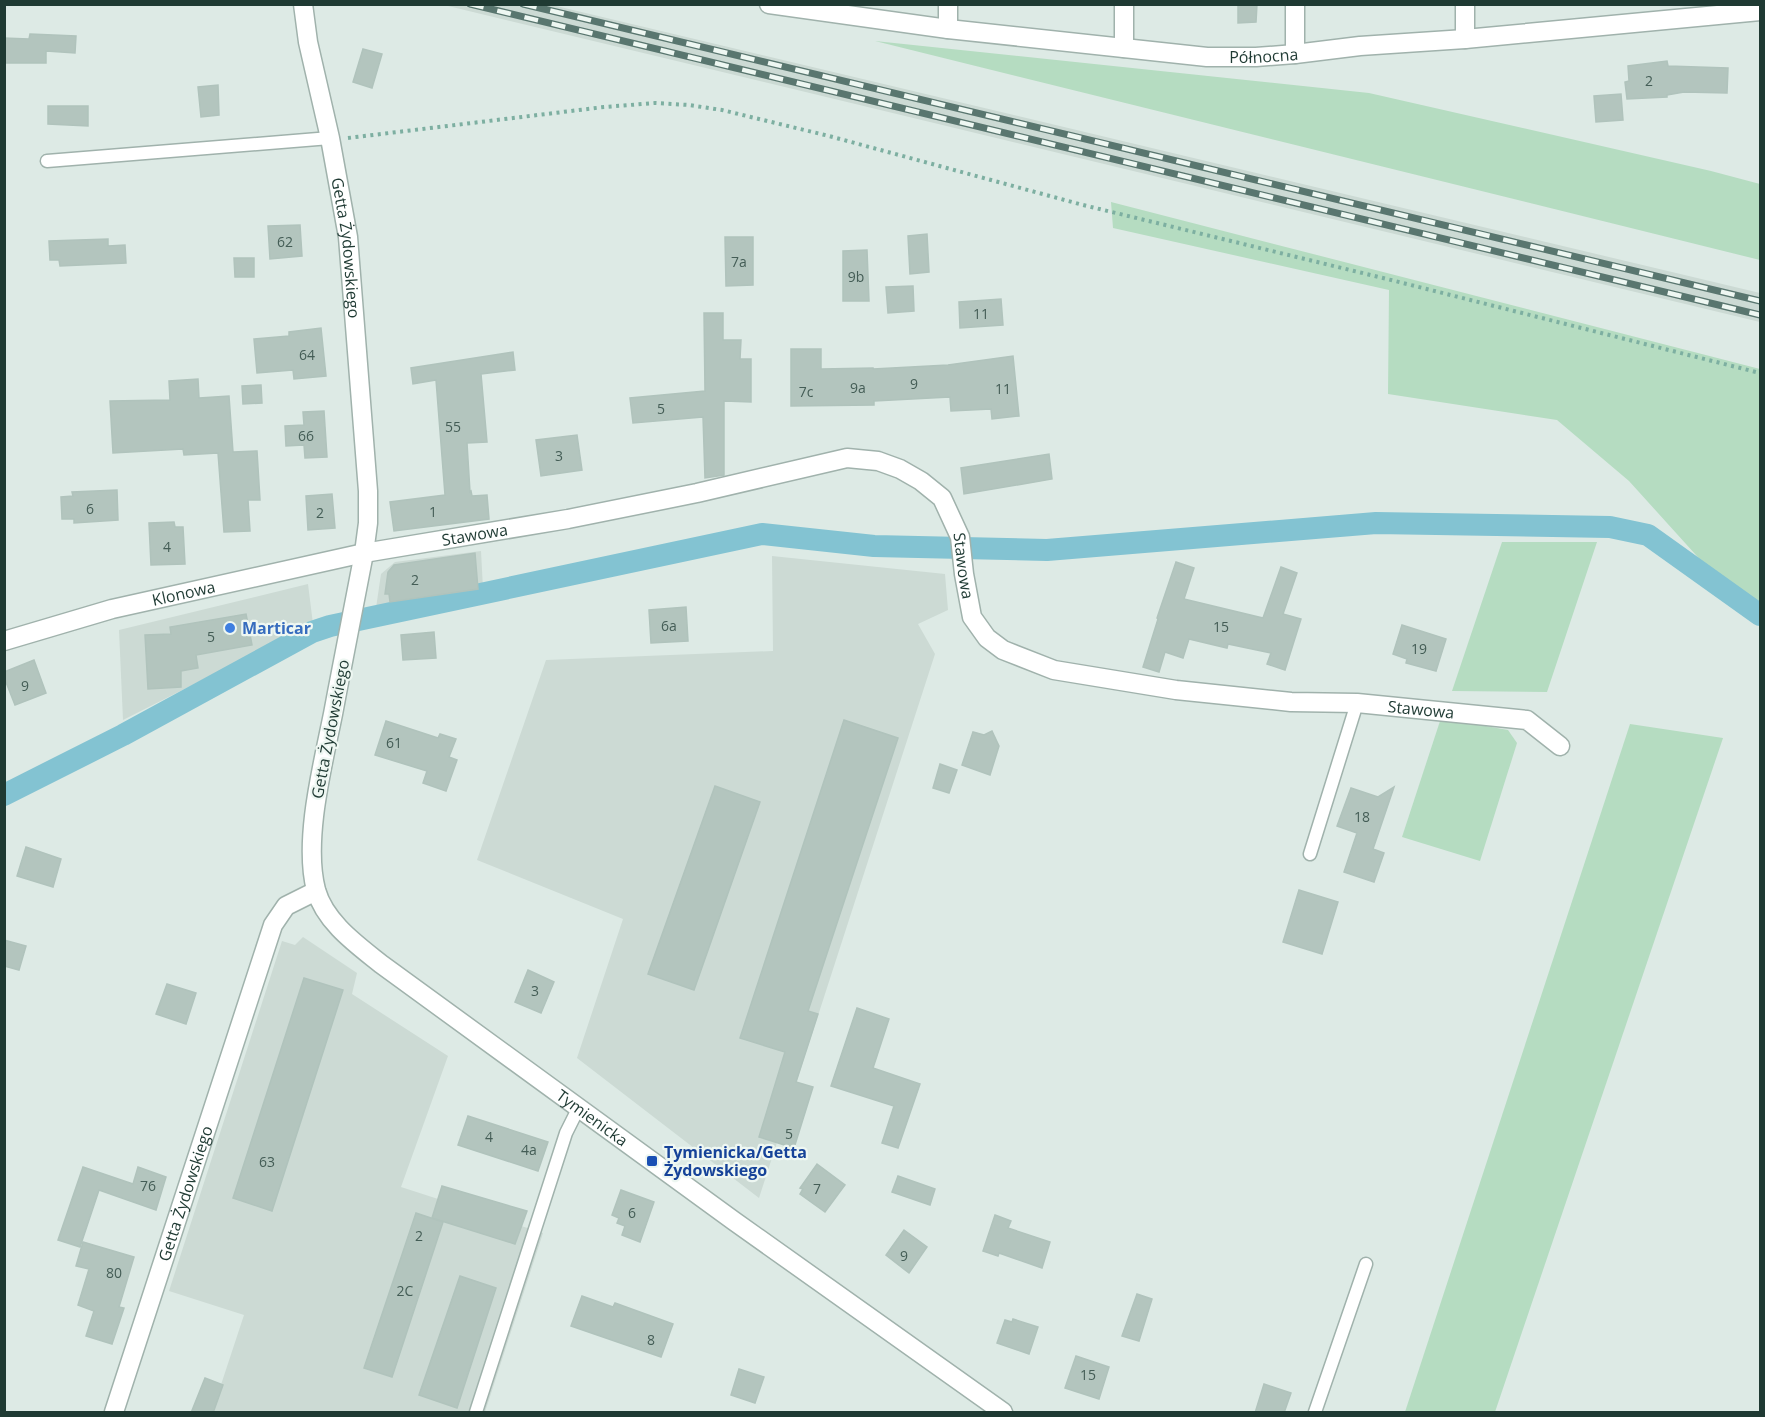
<svg xmlns="http://www.w3.org/2000/svg" width="1765" height="1417" font-family="'Open Sans',sans-serif">
	<style>
		.built { fill: #ccdad4 }
		.green { fill: #b5dcc1 }
		.lines { fill: none; stroke-linecap: round; stroke-linejoin: round }
		.canal { stroke: #83c3d2; stroke-width: 22 }
		.building { fill: #b3c5be; stroke: #b0c3bc; stroke-width: 1.5 }
		.service-casing { stroke: #a0b2ac; stroke-width: 15 }
		.minor-casing { stroke: #a0b2ac; stroke-width: 21 }
		.tertiary-casing { stroke: #a0b2ac; stroke-width: 21 }
		.path { stroke: #7dafa1; stroke-width: 4; stroke-dasharray: 3 4.5; stroke-linecap: butt }
		.service { stroke: #fff; stroke-width: 12 }
		.minor { stroke: #fff; stroke-width: 18 }
		.tertiary { stroke: #fff; stroke-width: 18 }
		.rail-casing { stroke: #59766f; stroke-width: 7 }
		.rail { stroke: #eef7f2; stroke-width: 4.5; stroke-dasharray: 14; stroke-linecap: butt }
		.shop-dot { fill: #3f7fe0; stroke: #eef7f2; stroke-width: 2 }
		.transit-dot { fill: #1a4fb4; stroke: #eef7f2; stroke-width: 2 }
		.labels { text-anchor: middle; dominant-baseline: central; stroke-width: 4.5; stroke-linejoin: round; paint-order: stroke }
		.number-label { font-size: 14px; fill: #445d56 }
		.street-label { font-size: 16px; fill: #1f3a33; stroke: #eef7f2 }
		.shop-label { font-size: 16px; font-weight: bold; fill: #366cbe; stroke: #eef7f2; text-anchor: start }
		.transit-label { font-size: 16px; font-weight: bold; fill: #164399; stroke: #eef7f2; text-anchor: start }
	</style>
	<rect width="100%" height="100%" fill="#ddeae5"/>
	<g class="built">
		<path d="M444,5H552L1760,293V322Z"/>
		<path d="M481,551L483,589L376,608L381,574L395,562Z"/>
		<path d="M772,556L945,574L948,610L918,624L935,654L759,1198L577,1058L623,919L477,860L546,660L773,651Z"/>
		<path d="M308,584L313,624L123,720L119,630Z"/>
		<path d="M303,937L357,973L352,994L448,1056L401,1187L543,1233L485,1412H212L244,1315L169,1291L282,941L295,945Z"/>
	</g>
	<g class="green">
		<path d="M875,41L1369,93L1711,171L1760,184V260Z"/>
		<path d="M1111,202L1760,369V608L1735,590L1705,565L1629,481L1557,420L1388,394L1389,290L1113,228Z"/>
		<path d="M1502,542H1597L1547,692L1452,691Z"/>
		<path d="M1441,718L1508,730L1517,743L1480,861L1402,837Z"/>
		<path d="M1630,724L1723,738L1495,1412H1405Z"/>
	</g>
	<g class="lines">
		<path class="canal" d="M4,795L123,735L312,632L330,626L762,534L874,546L1047,550L1376,523L1610,527L1648,535L1760,615"/>
	</g>
	<g class="building">
		<path d="M1238,4H1257L1256,22L1238,23Z"/>
		<path d="M30,34L76,36L75,53L46,51V63H4V38L29,39Z"/>
		<path d="M363,49L382,54L372,88L353,82Z"/>
		<path d="M1667,61L1668,66L1728,68L1727,93L1684,92L1667,95V97L1627,99L1625,82L1629,81L1628,66Z"/>
		<path d="M218,85L219,115L201,117L198,87Z"/>
		<path d="M1621,94L1623,120L1596,122L1594,96Z"/>
		<path d="M48,106H88V126L48,124Z"/>
		<path d="M300,225L302,256L270,259L268,226Z"/>
		<path d="M927,234L929,272L910,274L908,236Z"/>
		<path d="M725,237H753V285L726,286Z"/>
		<path d="M108,239V246L125,245L126,263L60,266L59,260H50L49,241Z"/>
		<path d="M867,250L869,301H843V251Z"/>
		<path d="M234,258H254V277H235Z"/>
		<path d="M913,286L914,311L888,313L886,287Z"/>
		<path d="M1001,299L1003,325L960,328L959,302Z"/>
		<path d="M704,313H723V340H741L740,359H751V402L724,401V475L705,478L703,417L633,423L630,398L705,391Z"/>
		<path d="M321,328L326,376L294,379L293,370L257,373L254,339L289,336V332Z"/>
		<path d="M791,349H821V369L873,368V369L948,365L1013,356L1019,416L992,419L991,409L951,411L950,397L874,401V405L791,406Z"/>
		<path d="M513,352L515,370L481,374L487,442L467,443L470,492L471,491L472,496L487,495L489,519L394,531L390,502L445,495L436,380L413,384L411,368Z"/>
		<path d="M198,379L199,398L229,396L233,452L257,451L260,500H248L250,531L224,532L218,453L184,455L183,449L113,453L110,401L170,400L169,381Z"/>
		<path d="M261,385L262,403L243,404L242,386Z"/>
		<path d="M324,411L327,457L305,458L304,445L286,446L285,426L304,425L303,412Z"/>
		<path d="M577,435L582,470L541,476L536,440Z"/>
		<path d="M1049,454L1052,479L964,494L961,468Z"/>
		<path d="M117,490L118,520L74,523V519H62L61,497L73,496L72,492Z"/>
		<path d="M332,494L335,528L308,530L306,496Z"/>
		<path d="M174,522L175,527H183L185,564L151,565L149,523Z"/>
		<path d="M475,553L478,589L390,602L389,594H385L388,572L394,565Z"/>
		<path d="M1176,562L1194,568L1184,599L1263,618L1281,567L1297,573L1283,614L1301,619L1285,670L1267,664L1271,653L1228,644L1227,648L1189,639L1183,658L1165,652L1159,672L1143,667L1158,619L1157,618Z"/>
		<path d="M686,607L688,641L651,643L649,610Z"/>
		<path d="M246,614L252,645L196,655L198,668L181,671V687L148,689L145,635L171,634L170,627Z"/>
		<path d="M1402,625L1446,639L1436,671L1406,663L1407,659L1393,654Z"/>
		<path d="M434,632L436,658L403,660L401,635Z"/>
		<path d="M34,660L46,693L15,705L4,677V672Z"/>
		<path d="M844,720L898,738L808,1011L818,1014L796,1082L813,1087L794,1148L759,1137L785,1052L740,1038Z"/>
		<path d="M386,721L438,738L440,734L456,739L449,757L457,760L446,791L423,783L427,771L375,755Z"/>
		<path d="M992,731L999,746L990,775L962,765L973,732L984,735Z"/>
		<path d="M940,764L957,770L949,793L933,788Z"/>
		<path d="M715,786L760,802L694,990L648,974Z"/>
		<path d="M1394,787L1373,849L1384,853L1374,882L1344,872L1357,833L1337,826L1351,788L1378,797Z"/>
		<path d="M26,847L61,859L53,887L17,876Z"/>
		<path d="M1299,890L1338,902L1322,954L1283,942Z"/>
		<path d="M4,940L26,946L19,970L4,966Z"/>
		<path d="M528,970L554,982L541,1013L515,1002Z"/>
		<path d="M304,978L343,990L272,1211L233,1198Z"/>
		<path d="M167,984L196,993L186,1024L156,1014Z"/>
		<path d="M857,1008L889,1019L873,1068L920,1084L898,1148L882,1143L894,1106L831,1086Z"/>
		<path d="M468,1116L548,1142L538,1171L458,1145Z"/>
		<path d="M817,1164L845,1185L825,1212L800,1194L803,1189L800,1188Z"/>
		<path d="M83,1167L133,1184L138,1167L166,1177L156,1210L99,1190L80,1247L58,1240Z"/>
		<path d="M898,1176L935,1189L930,1205L892,1192Z"/>
		<path d="M442,1186L527,1211L515,1244L432,1218Z"/>
		<path d="M621,1190L654,1202L640,1242L622,1235L625,1226L617,1223L619,1218L612,1215Z"/>
		<path d="M416,1213L443,1222L392,1377L364,1368Z"/>
		<path d="M995,1215L1011,1221L1008,1228L1050,1242L1042,1268L999,1253L998,1256L983,1251Z"/>
		<path d="M904,1230L927,1247L909,1273L886,1255Z"/>
		<path d="M83,1242L134,1257L119,1307L124,1308L112,1344L86,1336L94,1311L78,1305L89,1269L76,1266Z"/>
		<path d="M460,1276L496,1288L457,1408L419,1395Z"/>
		<path d="M1137,1294L1152,1299L1139,1341L1122,1336Z"/>
		<path d="M582,1296L613,1307L615,1303L673,1324L661,1357L571,1326Z"/>
		<path d="M1013,1319L1038,1327L1029,1354L997,1343L1005,1320L1012,1322Z"/>
		<path d="M1076,1356L1109,1367L1099,1399L1065,1388Z"/>
		<path d="M739,1369L764,1377L755,1403L731,1395Z"/>
		<path d="M205,1378L223,1385L213,1413H191Z"/>
		<path d="M1264,1384L1291,1393L1284,1413H1255Z"/>
	</g>
	<g class="lines">
		<defs>
			<g id="service">
				<path d="M47,161L330,138"/>
				<path d="M1310,854L1357,703"/>
				<path d="M476,1412L566,1133L579,1107"/>
				<path d="M1315,1412L1366,1264"/>
			</g>
			<g id="minor">
				<path id="s1" d="M769,4L948,29L1207,57H1256L1295,54L1360,46L1465,39L1760,11"/>
				<path d="M948,4V29"/>
				<path d="M1465,4V39"/>
				<path d="M1124,48V4"/>
				<path d="M1295,54V4"/>
				<path id="s2" d="M4,641L112,609L364,553L568,519L697,493L847,458L878,461L900,469L921,481L942,498L960,537L964,574L972,617L987,638L1003,650L1054,670L1176,690L1291,702L1357,703L1527,720L1560,746"/>
				<path id="s3" d="M114,1412L273,925L286,906L316,891"/>
			</g>
			<g id="tertiary">
				<path id="s4" d="M303,4L308,42L330,138L348,237L368,491V523L364,553C354,606 343,660 333,714C323,764 303,840 316,890C325,922 356,944 381,964L734,1221L1003,1412"/>
			</g>
		</defs>
		<use href="#service" class="service-casing"/>
		<use href="#minor" class="minor-casing"/>
		<use href="#tertiary" class="tertiary-casing"/>
		<path class="path" d="M348,138L604,107L655,103L689,105L722,110L829,136L1083,205L1387,279L1760,373"/>
		<use href="#service" class="service"/>
		<use href="#minor" class="minor"/>
		<use href="#tertiary" class="tertiary"/>
		<defs>
			<g id="rail">
				<path d="M470,4L1760,315"/>
				<path d="M523,4L1760,301"/>
			</g>
		</defs>
		<use href="#rail" class="rail-casing"/>
		<use href="#rail" class="rail"/>
	</g>
	<circle class="shop-dot" cx="230" cy="628" r="6"/>
	<rect class="transit-dot" x="646" y="1155" width="12" height="12" rx="3"/>
	<g class="labels">
		<g class="number-label">
			<text x="1649" y="80">2</text>
			<text x="285" y="241">62</text>
			<text x="739" y="261">7a</text>
			<text x="856" y="276">9b</text>
			<text x="981" y="313">11</text>
			<text x="307" y="354">64</text>
			<text x="914" y="383">9</text>
			<text x="858" y="387">9a</text>
			<text x="1003" y="388">11</text>
			<text x="806" y="391">7c</text>
			<text x="661" y="408">5</text>
			<text x="453" y="426">55</text>
			<text x="306" y="435">66</text>
			<text x="559" y="455">3</text>
			<text x="90" y="508">6</text>
			<text x="433" y="511">1</text>
			<text x="320" y="512">2</text>
			<text x="167" y="546">4</text>
			<text x="415" y="579">2</text>
			<text x="669" y="625">6a</text>
			<text x="1221" y="626">15</text>
			<text x="211" y="636">5</text>
			<text x="1419" y="648">19</text>
			<text x="25" y="685">9</text>
			<text x="394" y="742">61</text>
			<text x="1362" y="816">18</text>
			<text x="535" y="990">3</text>
			<text x="789" y="1133">5</text>
			<text x="489" y="1136">4</text>
			<text x="529" y="1149">4a</text>
			<text x="267" y="1161">63</text>
			<text x="148" y="1185">76</text>
			<text x="817" y="1188">7</text>
			<text x="632" y="1212">6</text>
			<text x="419" y="1235">2</text>
			<text x="904" y="1255">9</text>
			<text x="114" y="1272">80</text>
			<text x="405" y="1290">2C</text>
			<text x="651" y="1339">8</text>
			<text x="1088" y="1374">15</text>
		</g>
		<g class="street-label">
			<text stroke="none"><textPath href="#s1" startOffset="498">Północna</textPath></text>
			<text stroke="none"><textPath href="#s4" startOffset="248">Getta Żydowskiego</textPath></text>
			<text stroke="none"><textPath href="#s2" startOffset="483">Stawowa</textPath></text>
			<text stroke="none"><textPath href="#s2" startOffset="1041">Stawowa</textPath></text>
			<text stroke="none"><textPath href="#s2" startOffset="186">Klonowa</textPath></text>
			<text stroke="none"><textPath href="#s2" startOffset="1563">Stawowa</textPath></text>
			<text transform="translate(330 729) rotate(-79)">Getta Żydowskiego</text>
			<text stroke="none"><textPath href="#s4" startOffset="1258">Tymienicka</textPath></text>
			<text stroke="none"><textPath href="#s3" startOffset="230">Getta Żydowskiego</textPath></text>
		</g>
		<g class="shop-label">
			<text x="242" y="628">Marticar</text>
		</g>
		<g class="transit-label">
			<text x="664" y="1152">Tymienicka/Getta<tspan x="664" dy="18">Żydowskiego</tspan></text>
		</g>
	</g>
	<rect width="1765" height="1417" fill="none" stroke="#1f3a33" stroke-width="12"/>
</svg>
